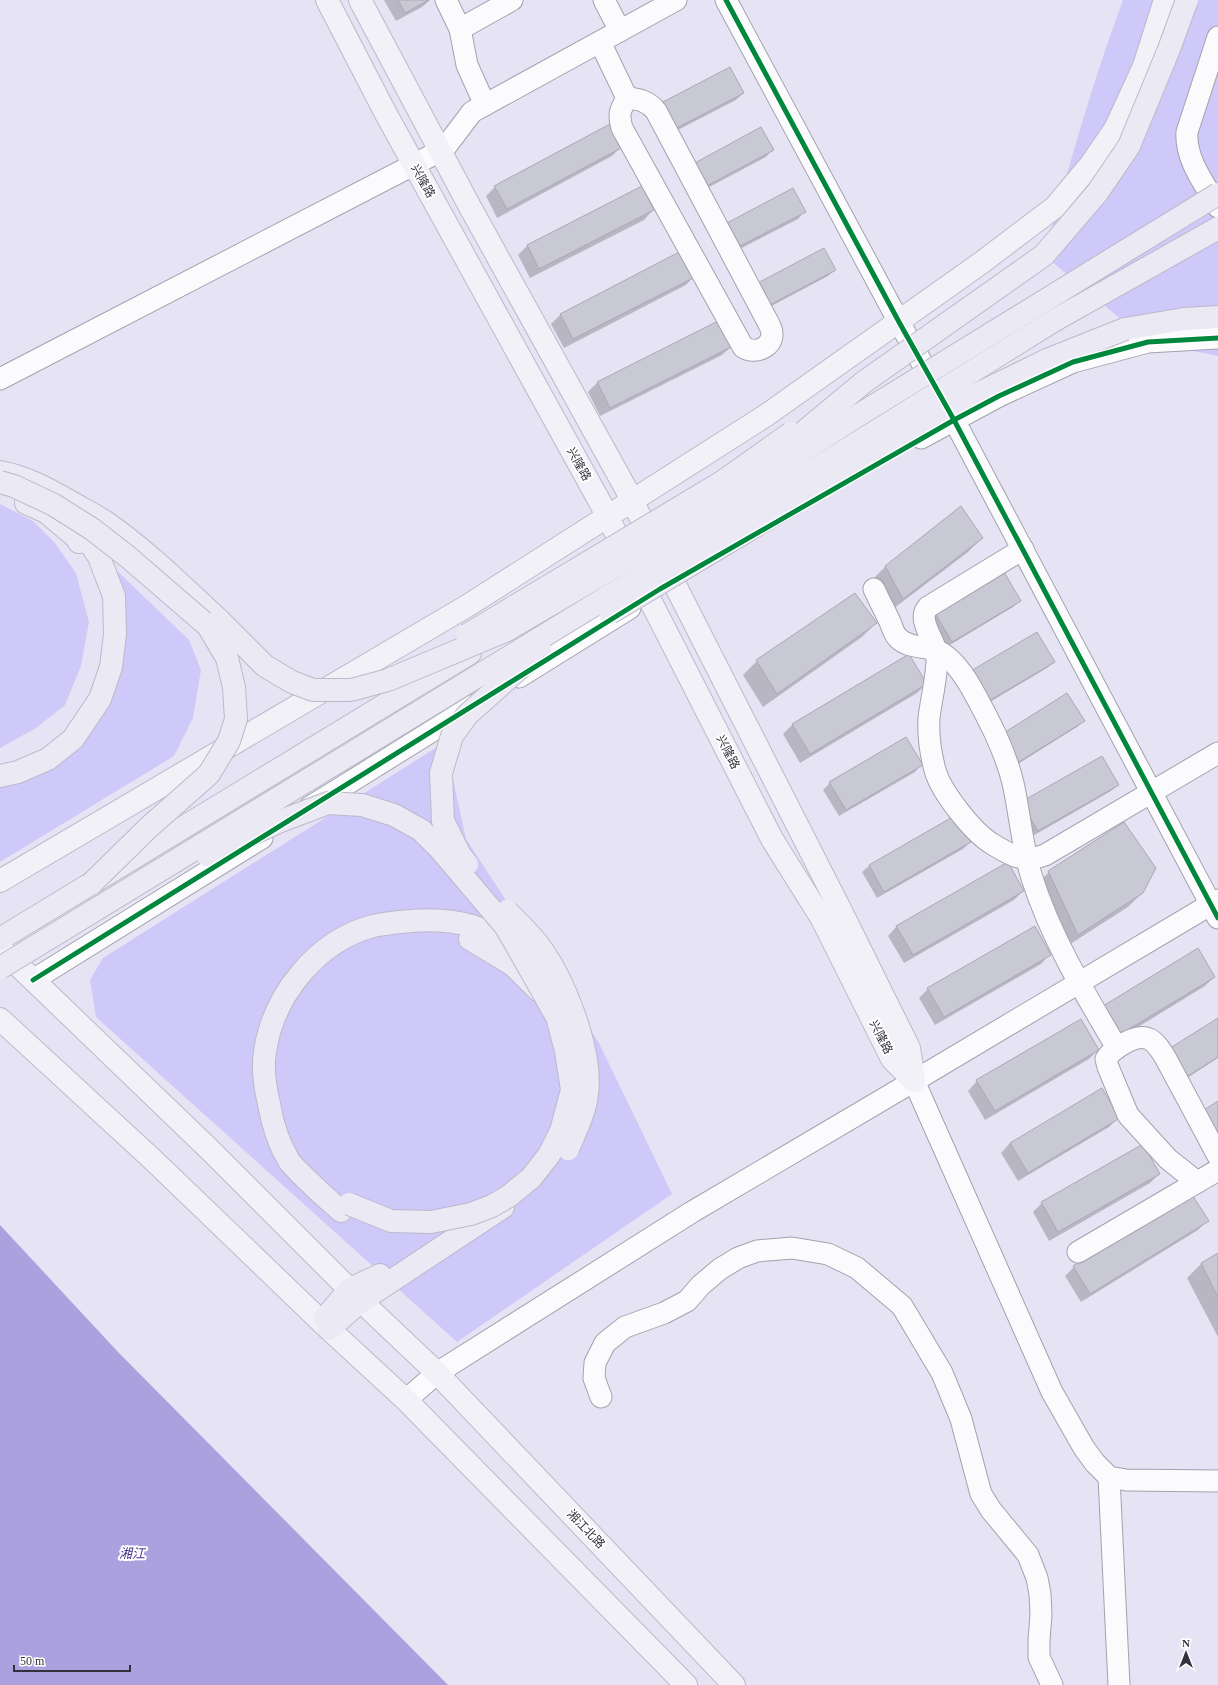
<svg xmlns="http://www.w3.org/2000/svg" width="1218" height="1685" font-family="'Times New Roman','Noto Sans SC',serif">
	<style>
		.green { fill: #cfc9fa }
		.water { fill: #aaa1de }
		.shadow { fill: #0003 }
		.building { fill: #c9c8d5; stroke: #aaa8b4 }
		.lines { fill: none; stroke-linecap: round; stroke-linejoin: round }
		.minor-casing { stroke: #a3a1ae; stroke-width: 23 }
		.major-casing { stroke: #bbb9ca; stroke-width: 24 }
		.highway-casing { stroke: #bbb9ca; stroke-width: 24 }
		.minor { stroke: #fbfbfd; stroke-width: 21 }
		.major { stroke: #f1f1f7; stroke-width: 22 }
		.highway { stroke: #eae9f4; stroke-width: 22 }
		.highway-bridge-casing { stroke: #bbb9ca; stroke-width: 24; stroke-linecap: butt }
		.highway-bridge { stroke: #eae9f4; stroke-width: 22 }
		.cycleway-casing { stroke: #fff; stroke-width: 8 }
		.cycleway { stroke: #00873e; stroke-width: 5 }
		.labels { text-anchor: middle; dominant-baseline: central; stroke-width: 4; stroke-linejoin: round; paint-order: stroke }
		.street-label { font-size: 12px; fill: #32313d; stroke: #fff }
		.water-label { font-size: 13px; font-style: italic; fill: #4a3290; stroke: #fff }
	</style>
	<rect width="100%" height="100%" fill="#e6e4f4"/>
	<g class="green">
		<path d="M1123,0H1218V356L1148,342L1044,255C1068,169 1092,83 1123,0Z"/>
		<path d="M0,504L33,521L54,542L76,573L89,622L81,666L65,705L36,728L0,748Z"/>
		<path d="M111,565L189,640L201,670L193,718L174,756L0,862V786L95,720Z"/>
		<path d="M445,742L466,839L599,1043L672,1194L457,1342L96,1017L90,980L103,958Z"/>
	</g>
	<path class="water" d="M0,1225L118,1352L448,1685H0Z"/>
	<g class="shadow">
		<path d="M384,0H430L422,7L396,21Z"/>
		<path d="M730,69L743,93L736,100L668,135Z"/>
		<path d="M621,147L612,156L497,218L486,196L495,187Z"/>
		<path d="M772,150L766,157L698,193L687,172Z"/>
		<path d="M641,187L653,210L644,220L530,278L518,255L527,246Z"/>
		<path d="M804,212L798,219L730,254L719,231Z"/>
		<path d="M835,270L828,276L760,312L750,292Z"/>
		<path d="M695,275L686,285L564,348L551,324L561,314Z"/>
		<path d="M732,346L722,355L600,416L588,392L598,382Z"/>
		<path d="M961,507L982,538L968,552L889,612L871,581L885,567Z"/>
		<path d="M1020,601L1013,607L945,648L929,621L936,614Z"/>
		<path d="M876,623L862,637L763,707L743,675L757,661Z"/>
		<path d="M909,656L926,684L917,693L800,763L783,734L792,725Z"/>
		<path d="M1054,662L1047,668L980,708L963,680Z"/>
		<path d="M1084,720L1077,727L1010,769L993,743Z"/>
		<path d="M921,765L915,772L839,816L823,790L830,783Z"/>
		<path d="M1118,785L1111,791L1031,837L1015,810Z"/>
		<path d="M955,817L970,842L963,849L877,898L862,872L869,866Z"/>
		<path d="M1049,872L1142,893L1128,907L1064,948L1035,886Z"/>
		<path d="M1023,891L1014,900L904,963L888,936L897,926Z"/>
		<path d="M1050,954L1041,964L935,1025L919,998L928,989Z"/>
		<path d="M1214,977L1205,986L1112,1043L1095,1016Z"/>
		<path d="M1218,1020V1058L1178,1084Z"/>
		<path d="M1098,1050L1089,1059L985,1120L968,1091L977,1081Z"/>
		<path d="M1118,1118L1109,1127L1018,1181L1001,1153L1010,1143Z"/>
		<path d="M1159,1174L1150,1183L1049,1241L1033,1212L1042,1203Z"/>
		<path d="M1207,1221L1198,1230L1081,1302L1065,1276L1074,1267Z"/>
		<path d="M1218,1254V1337L1187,1278L1201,1264Z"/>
	</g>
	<g class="building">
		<path d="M398,0H429L405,13Z"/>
		<path d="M730,67L744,93L675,129L661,103Z"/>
		<path d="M610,124L623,147L507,209L494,186Z"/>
		<path d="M761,127L774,150L705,187L693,164Z"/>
		<path d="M642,186L654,210L539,269L527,245Z"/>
		<path d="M793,188L806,212L738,247L725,224Z"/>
		<path d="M824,248L836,270L768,306L756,284Z"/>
		<path d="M683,250L697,276L573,339L560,314Z"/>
		<path d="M720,320L733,346L610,408L597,382Z"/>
		<path d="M961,506L983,538L903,599L885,566Z"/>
		<path d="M1004,572L1021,601L952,642L935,613Z"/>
		<path d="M855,593L877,623L777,694L756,660Z"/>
		<path d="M1037,632L1055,662L987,702L969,672Z"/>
		<path d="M909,654L927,684L810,754L792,724Z"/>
		<path d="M1067,693L1085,721L1017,763L999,736Z"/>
		<path d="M906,737L923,765L846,810L829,782Z"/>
		<path d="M1102,756L1119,785L1038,831L1021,802Z"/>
		<path d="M956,815L971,842L884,892L869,865Z"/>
		<path d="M1124,822L1156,868L1143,893L1078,935L1048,871Z"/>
		<path d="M1008,862L1024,891L913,955L896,926Z"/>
		<path d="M1035,926L1051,955L944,1017L927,988Z"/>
		<path d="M1198,948L1215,977L1121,1034L1103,1006Z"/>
		<path d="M1218,1018V1057L1185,1078L1167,1050Z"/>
		<path d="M1081,1019L1099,1050L995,1111L976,1080Z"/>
		<path d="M1102,1088L1120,1118L1028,1173L1010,1143Z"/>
		<path d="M1218,1101V1133L1204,1110Z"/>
		<path d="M1143,1144L1160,1174L1058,1232L1041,1202Z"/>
		<path d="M1191,1193L1209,1221L1090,1294L1073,1266Z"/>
		<path d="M1218,1253V1297L1201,1263Z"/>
	</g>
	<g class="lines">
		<defs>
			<g id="minor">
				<path d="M446,0L460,29L467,65L485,105"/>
				<path d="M604,0L620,31"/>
				<path d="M726,0L899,322L954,420L1218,918"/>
				<path d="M460,29L512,0"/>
				<path d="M1218,37L1187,132C1185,160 1205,184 1218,207"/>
				<path d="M600,42L627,98"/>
				<path d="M627,98C639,99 648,101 656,111L770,326C779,345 756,356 743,347L622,128C618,114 620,110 627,98Z"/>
				<path d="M0,379L444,149L472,112L676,0"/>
				<path d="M921,438L999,396L1073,362L1148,342L1218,338"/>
				<path d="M1023,549L928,607C916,620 936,641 937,655C938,672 931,700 929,718C928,734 931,755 935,770C941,792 974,834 994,845C1012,856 1024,863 1045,855L1218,753"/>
				<path d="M874,589C879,600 885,611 890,622C892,627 894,634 898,638C908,648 923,646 935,650C951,655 964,675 972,689C988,718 1005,750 1013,783C1020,814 1022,847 1032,878C1051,938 1085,994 1117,1048"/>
				<path d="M519,677L630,608"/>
				<path d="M310,807L474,705"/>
				<path d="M33,980L262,838"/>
				<path d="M914,1081L1052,1392L1084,1448L1095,1463L1109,1477L1126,1480L1218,1481"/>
				<path d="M1197,1182L1168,1159L1128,1115L1108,1067L1106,1059C1112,1049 1136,1033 1149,1039C1156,1042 1161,1051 1165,1057L1218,1156"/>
				<path d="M1078,1252L1218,1170"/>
				<path d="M601,1397L594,1378L595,1363L605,1343L625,1327L664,1313L687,1301L701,1285L720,1269L738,1258L757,1251L792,1248L828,1254L857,1268L902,1306L942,1373L961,1419L981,1494L991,1510L1028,1555L1037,1578L1040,1594L1041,1615L1039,1640V1657L1052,1685"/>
				<path d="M406,1400L437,1373L692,1212L914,1081L1218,900"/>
				<path d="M1109,1477L1119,1685"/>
			</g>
			<g id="major">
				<path d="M327,0L386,114L601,504L772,839L822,919L892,1059L914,1081"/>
				<path d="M360,0L470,207L625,487L673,581L841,911L909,1048L914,1081"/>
				<path d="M0,881L467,606L765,416L981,263L1055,207L1091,164L1115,129L1144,66L1165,0"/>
				<path d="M0,948L210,1150L361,1301L437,1373L734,1685"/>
				<path d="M0,1019L151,1158L329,1329L406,1400L686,1685"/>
			</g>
			<g id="highway">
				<path d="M1125,329L1184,319L1218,317"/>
				<path d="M0,472C24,476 48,489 69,501C81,508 93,514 104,521C145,549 182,586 219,620"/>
				<path d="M26,503L46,512L76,537L79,542"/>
				<path d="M0,776L18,772L48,759L73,739L100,699L111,667L115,634L114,596L99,557L73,517"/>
				<path d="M0,939L470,653"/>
				<path d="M470,939L513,965L538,990"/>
				<path d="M341,1211C327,1199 314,1187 301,1174C297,1170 292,1165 289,1161C279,1144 272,1122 269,1104C265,1087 262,1069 265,1052C273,995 317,941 373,926C382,924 391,923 400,922C425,919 448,919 472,926C485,930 517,944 525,954"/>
				<path d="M325,1318L350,1289L380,1275"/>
				<path d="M329,1329L361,1301L503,1207"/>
			</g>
		</defs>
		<use href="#minor" class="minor-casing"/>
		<use href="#major" class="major-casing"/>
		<use href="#highway" class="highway-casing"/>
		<use href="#minor" class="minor"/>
		<use href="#major" class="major"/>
		<use href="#highway" class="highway"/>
		<defs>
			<g id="highway-bridge">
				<path d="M959,403L1047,360L1125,329"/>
				<path d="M782,450L864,382L1044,255L1097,193L1129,146L1169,49L1187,0"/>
				<path d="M0,482L14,486L54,505L92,529L128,557L208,626L227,658L234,687L236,719L229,741L209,774L148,828L91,884"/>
				<path d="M610,613L972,396"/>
				<path d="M219,620L265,666L292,682L313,690H351L388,680L507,630L706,513L854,418L1218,194"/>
				<path d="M467,635L722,482L791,433"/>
				<path d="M207,855L278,822L328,803L362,805L394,815L421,830L440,849L506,927L557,1017L566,1051L572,1090L561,1131L549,1155L531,1178L509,1196L492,1206L471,1214L431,1222L391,1221L349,1204"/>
				<path d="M467,864L460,855L443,821L441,773L452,736L467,715L540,650"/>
				<path d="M507,911C517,922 528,932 537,943C563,976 593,1051 587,1094C585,1113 575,1132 568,1149"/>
				<path d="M0,968L717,530L1055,320L1218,228"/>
			</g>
		</defs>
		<use href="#highway-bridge" class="highway-bridge-casing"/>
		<use href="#highway-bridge" class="highway-bridge"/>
		<defs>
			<g id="cycleway">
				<path d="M726,0L899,322L954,420L1218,918"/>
				<path d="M33,980L660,589L954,420L999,396L1073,362L1148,342L1218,338"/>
			</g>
		</defs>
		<use href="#cycleway" class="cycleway-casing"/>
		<use href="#cycleway" class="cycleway"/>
	</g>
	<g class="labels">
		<g class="street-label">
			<text transform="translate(423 181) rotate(61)">兴隆路</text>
			<text transform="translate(579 464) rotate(61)">兴隆路</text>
			<text transform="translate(728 752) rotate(63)">兴隆路</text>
			<text transform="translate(881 1037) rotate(63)">兴隆路</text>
			<text transform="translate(586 1529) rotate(46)">湘江北路</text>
		</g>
		<g class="water-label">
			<text x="132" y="1553">湘江</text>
		</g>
	</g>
	<g transform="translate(1186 1653)" stroke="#ffffff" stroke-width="3" paint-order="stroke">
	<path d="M0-3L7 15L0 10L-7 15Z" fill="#32313d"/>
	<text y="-6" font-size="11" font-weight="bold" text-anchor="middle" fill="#32313d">N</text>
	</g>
	<path d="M14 1665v6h116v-6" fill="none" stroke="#32313d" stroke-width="2"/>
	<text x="20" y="1665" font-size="12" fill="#32313d" stroke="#ffffff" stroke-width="3" paint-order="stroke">50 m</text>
</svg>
